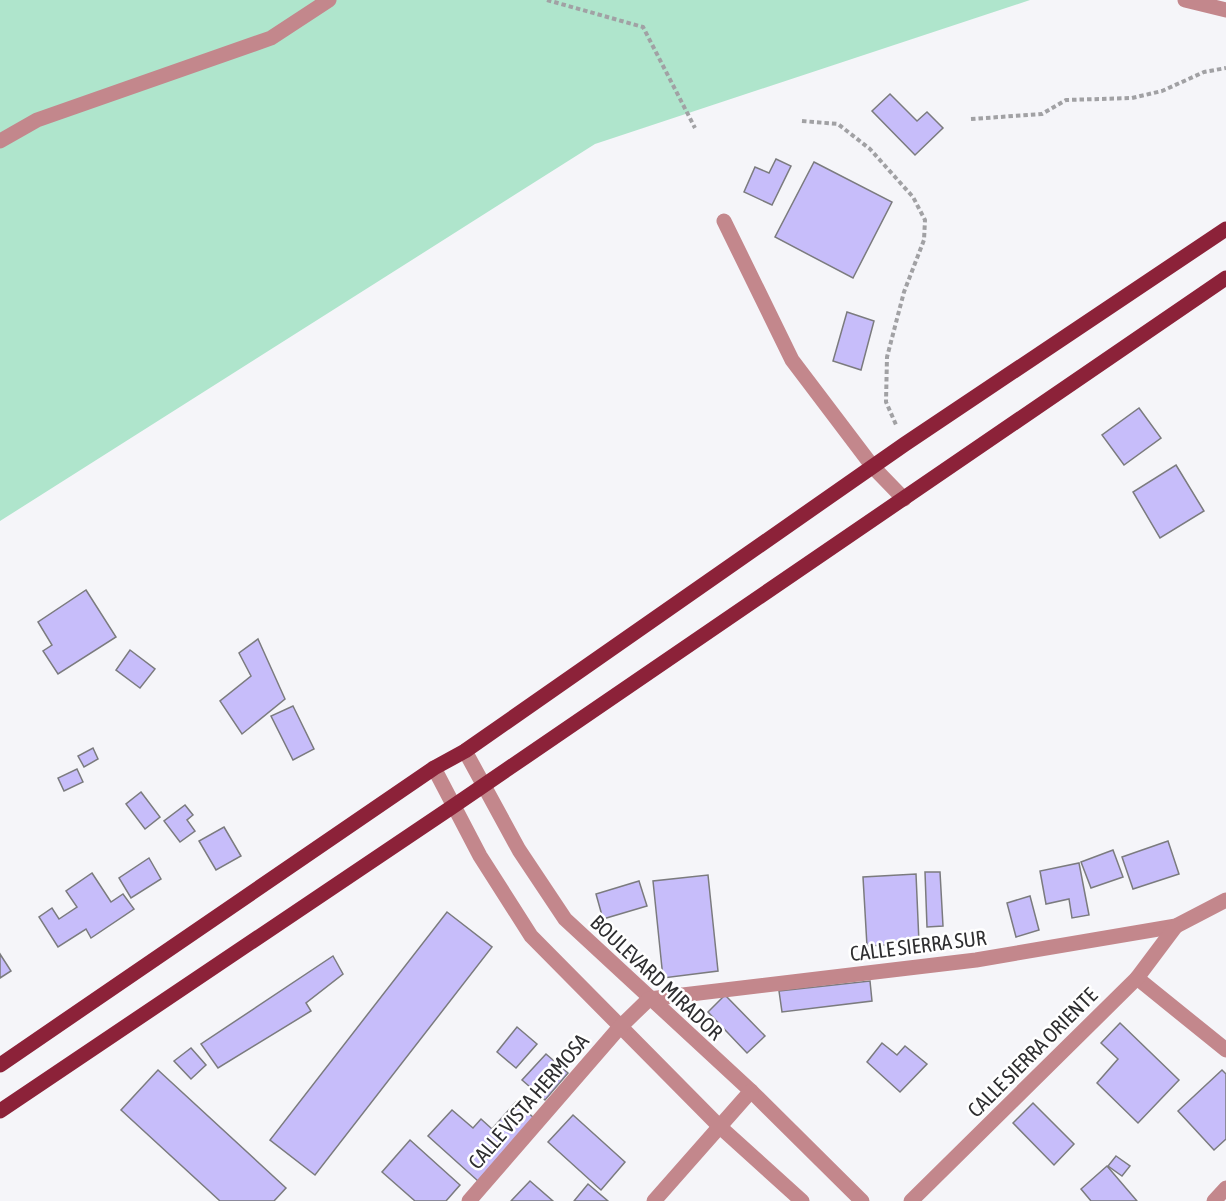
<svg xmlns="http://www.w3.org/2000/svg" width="1226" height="1201" font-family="'Asap Condensed',sans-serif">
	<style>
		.green { fill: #afe5cc }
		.building { fill: #c7bdfa; stroke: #7b7b7e; stroke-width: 1.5 }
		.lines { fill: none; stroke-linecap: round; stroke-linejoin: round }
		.path { stroke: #a1a1a4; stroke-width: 4; stroke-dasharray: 4.5 3; stroke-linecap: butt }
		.minor { stroke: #c3878c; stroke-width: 15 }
		.major { stroke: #8c2239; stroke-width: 15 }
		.labels { text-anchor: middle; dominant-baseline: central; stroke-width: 5; stroke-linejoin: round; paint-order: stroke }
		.street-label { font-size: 21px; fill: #2e2e30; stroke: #fff }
	</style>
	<rect width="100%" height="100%" fill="#f5f5f9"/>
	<path class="green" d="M0,0H1030L595,144L0,521Z"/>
	<g class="building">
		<path d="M890,94L917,121L927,112L943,128L915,155L872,111Z"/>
		<path d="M776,159L791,166L772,205L744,192L755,167L769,173Z"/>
		<path d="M814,162L892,202L853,278L775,237Z"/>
		<path d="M847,312L874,321L861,370L833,361Z"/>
		<path d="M1139,408L1161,438L1124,465L1102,435Z"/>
		<path d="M1176,465L1204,511L1160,538L1133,492Z"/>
		<path d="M86,590L116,637L58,674L43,651L52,645L38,622Z"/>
		<path d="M258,639L285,699L242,734L220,701L251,676L239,653Z"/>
		<path d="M130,650L155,669L140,688L116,670Z"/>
		<path d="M293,706L314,749L293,760L271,716Z"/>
		<path d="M93,748L98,759L84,767L78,756Z"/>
		<path d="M77,769L83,782L64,791L58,778Z"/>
		<path d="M141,792L160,817L145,829L126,804Z"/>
		<path d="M185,805L193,815L187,820L195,831L180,842L164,821Z"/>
		<path d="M224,827L241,856L216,870L199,841Z"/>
		<path d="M1168,841L1179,874L1133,889L1122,857Z"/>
		<path d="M1113,850L1123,877L1091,888L1081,862Z"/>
		<path d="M149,858L161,879L131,898L119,878Z"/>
		<path d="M1079,863L1089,915L1072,918L1069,899L1046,904L1040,871Z"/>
		<path d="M925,872H940L943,926L927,927Z"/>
		<path d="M92,873L111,902L123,894L134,909L91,938L86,929L58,947L39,917L52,908L59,919L77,907L66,891Z"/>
		<path d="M916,874L919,943L867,946L863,877Z"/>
		<path d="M708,875L718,971L663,978L653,881Z"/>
		<path d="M639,881L647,906L603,919L596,894Z"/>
		<path d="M1030,896L1039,930L1016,937L1007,903Z"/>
		<path d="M447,912L492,947L315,1175L270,1140Z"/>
		<path d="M0,954L11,971L0,978Z"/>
		<path d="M333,956L343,974L306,1003L311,1011L218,1068L201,1044Z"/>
		<path d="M870,981L872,1001L782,1012L779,991Z"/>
		<path d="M725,995L765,1036L747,1053L708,1012Z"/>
		<path d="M1120,1023L1179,1080L1138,1123L1097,1083L1118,1059L1101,1043Z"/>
		<path d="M517,1027L537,1044L516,1068L497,1052Z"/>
		<path d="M882,1043L897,1055L905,1046L927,1064L900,1092L867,1062Z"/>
		<path d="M191,1048L206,1065L191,1079L174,1061Z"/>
		<path d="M546,1054L568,1073L545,1100L522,1080Z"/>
		<path d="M158,1070L286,1188L274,1201H220L121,1110Z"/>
		<path d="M1222,1070L1226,1074V1139L1214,1150L1178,1111Z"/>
		<path d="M516,1102L534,1118L478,1181L428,1136L452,1110L473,1128L481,1119L492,1129Z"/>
		<path d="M1033,1103L1074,1144L1054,1165L1013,1123Z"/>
		<path d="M573,1115L625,1162L601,1190L548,1142Z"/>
		<path d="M410,1140L460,1185L446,1201H415L382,1172Z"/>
		<path d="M1116,1156L1130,1166L1122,1176L1108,1166Z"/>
		<path d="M1107,1166L1137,1201H1091L1081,1189Z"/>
		<path d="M530,1181L553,1201H511Z"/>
		<path d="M588,1184L608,1201H574Z"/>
	</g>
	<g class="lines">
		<g class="path">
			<path d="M547,0L643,27L695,128"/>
			<path d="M971,119L1042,114L1066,100L1132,98L1162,91L1204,72L1226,68"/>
			<path d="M802,121L838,124L870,149L913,197L925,220L924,240L904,292L887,357L886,402L897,427"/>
		</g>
		<g class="minor">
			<path d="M1185,0L1226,10"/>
			<path d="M0,141L37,120L271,38L329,0"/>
			<path d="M724,221L792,360L873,467L904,499"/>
			<path d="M465,751L519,850L565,919L751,1091L862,1201"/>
			<path d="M434,768L480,856L531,936L719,1126L802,1201"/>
			<path d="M1137,978L1226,1050"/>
			<path d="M469,1201L619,1028L649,999L976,960L1176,926L1226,900"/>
			<path d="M654,1201L751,1091"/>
			<path d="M911,1201L1137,978L1176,926"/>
			<path d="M1214,1201L1226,1188"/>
		</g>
		<g class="major">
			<path d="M0,1065L434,768L465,751L905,444L1226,229"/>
			<path d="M0,1111L455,805L1226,278"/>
		</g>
	</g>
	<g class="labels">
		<g class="street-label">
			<text transform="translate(918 945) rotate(-7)">CALLE SIERRA SUR</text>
			<text transform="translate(657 977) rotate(43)">BOULEVARD MIRADOR</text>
			<text transform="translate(1032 1052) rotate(-45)">CALLE SIERRA ORIENTE</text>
			<text transform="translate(528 1101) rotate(-49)">CALLE VISTA HERMOSA</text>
		</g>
	</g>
</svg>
